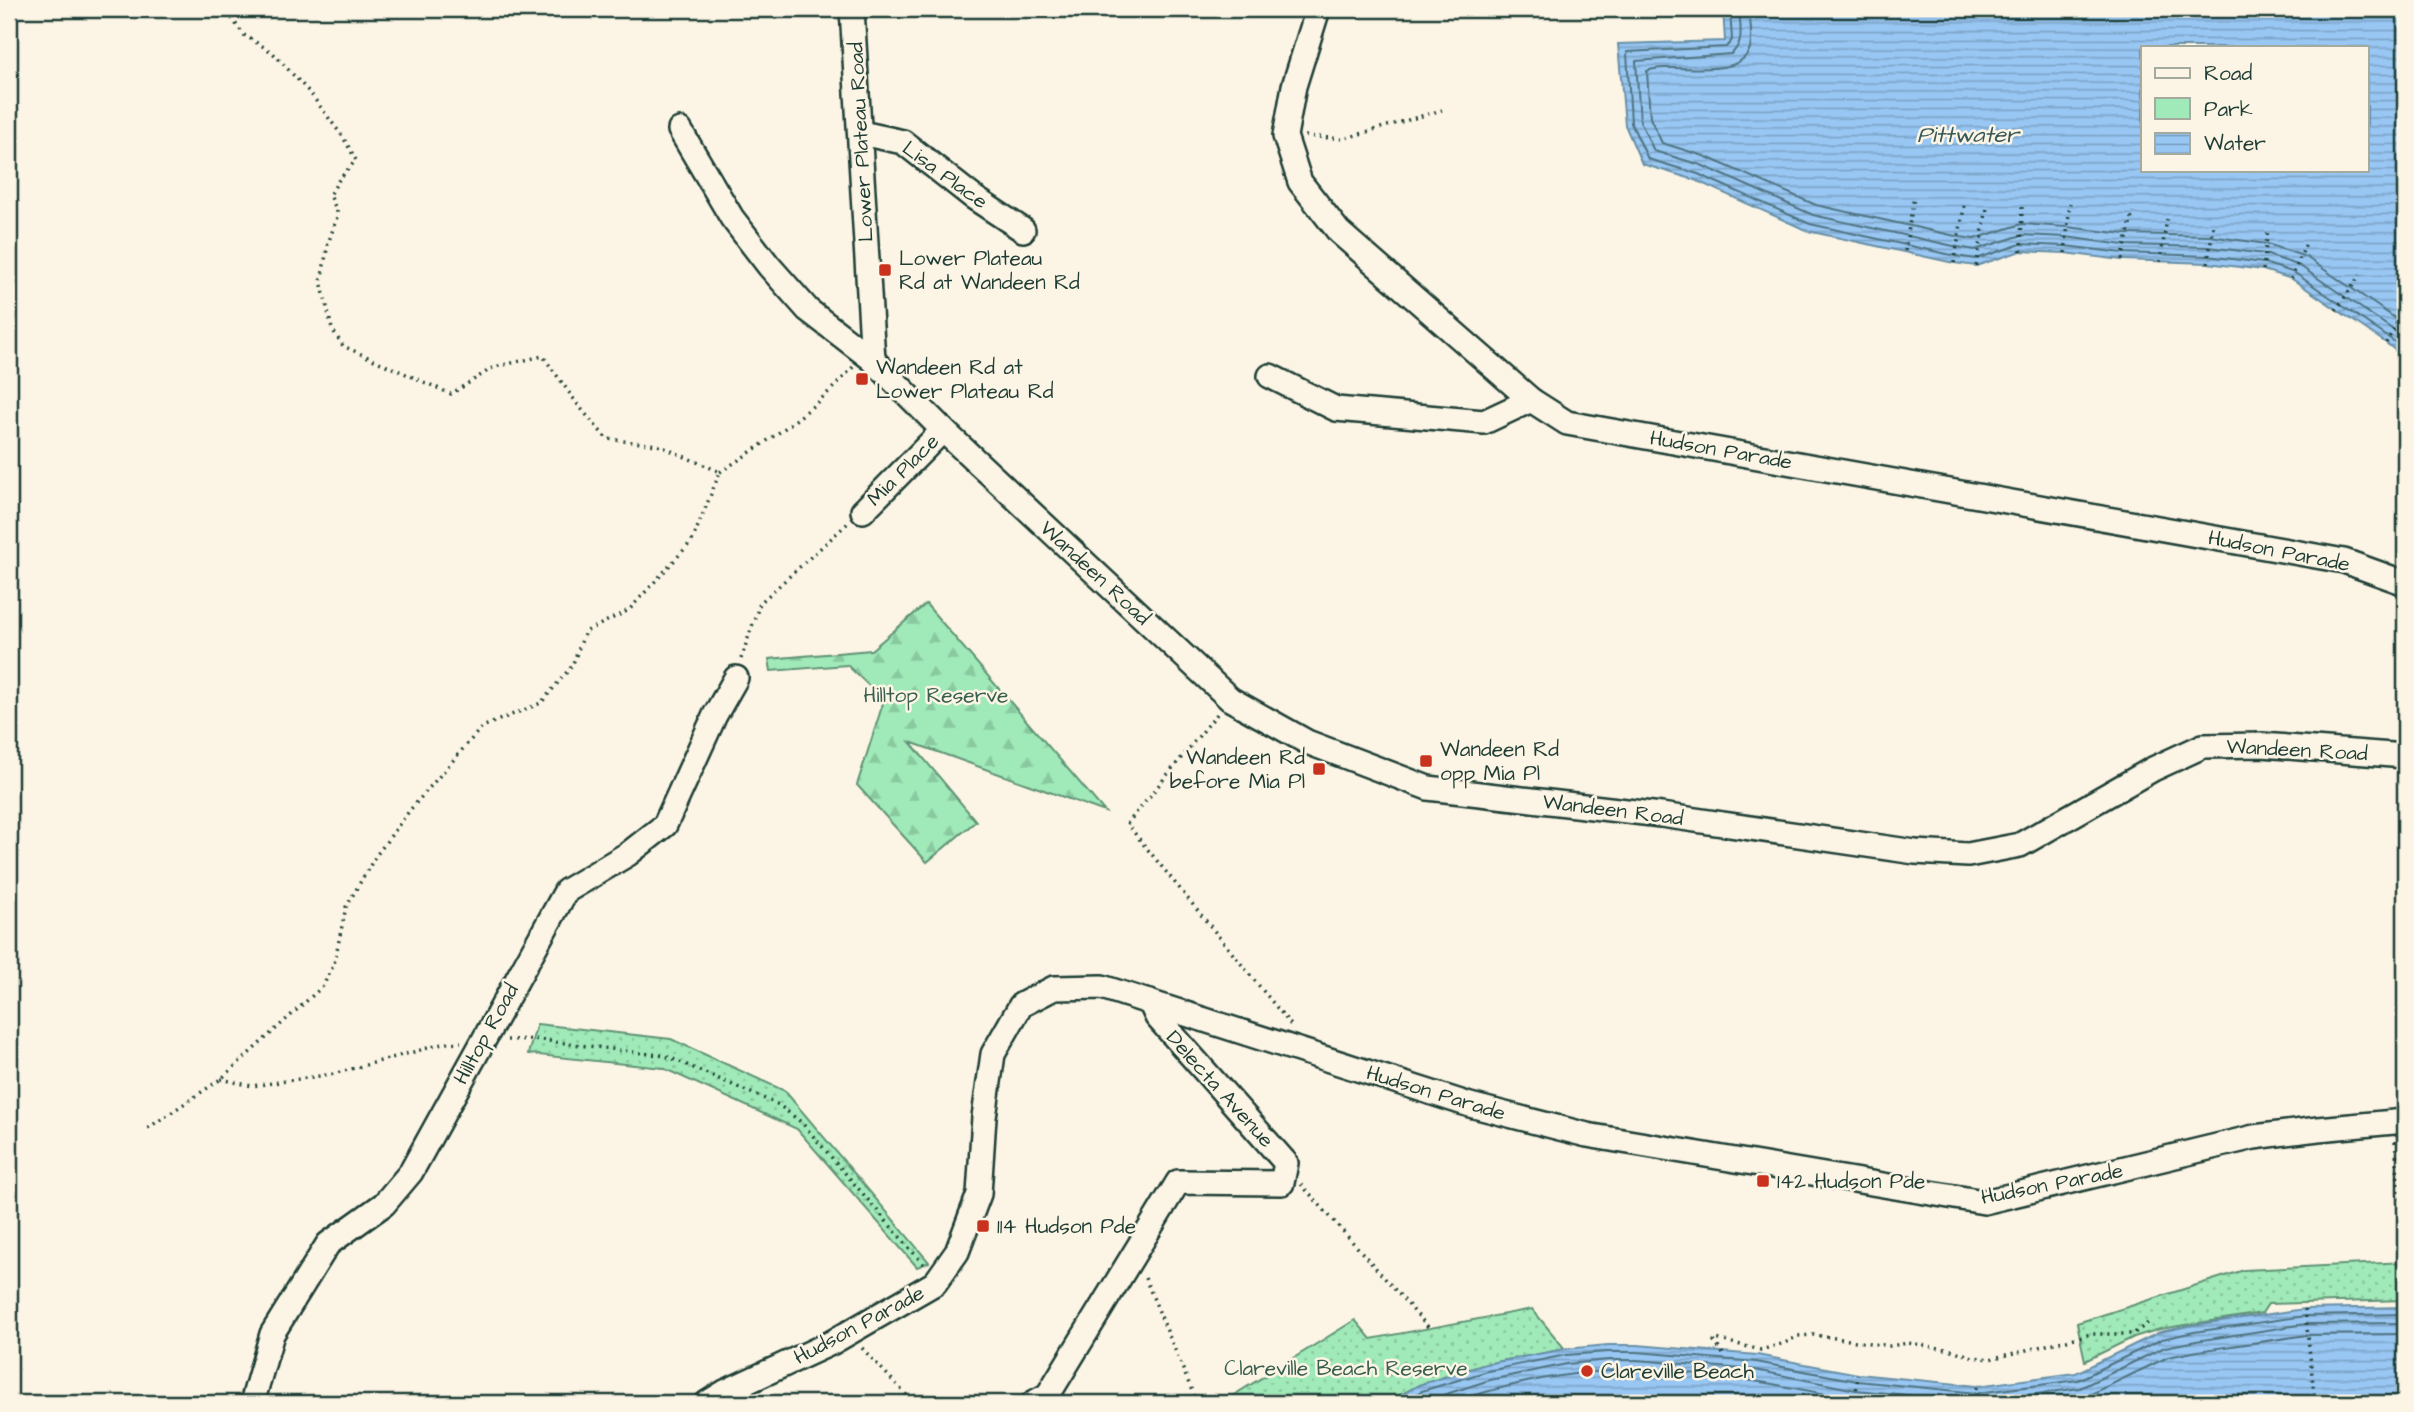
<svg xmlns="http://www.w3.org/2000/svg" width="2414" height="1412" font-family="'Architects Daughter',sans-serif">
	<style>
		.green { fill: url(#green-dots); stroke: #609376; stroke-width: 2 }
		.forest { fill: url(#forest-firs); stroke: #609376; stroke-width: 2 }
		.water { fill: url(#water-rules); stroke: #6890a7; stroke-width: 2; fill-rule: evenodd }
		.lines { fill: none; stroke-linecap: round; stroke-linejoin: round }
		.shore { stroke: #507481; stroke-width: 2 }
		.minor-casing { stroke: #1f3d34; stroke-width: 28 }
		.path { stroke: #1f3d34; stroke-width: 3.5; stroke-dasharray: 2 5; stroke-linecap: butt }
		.minor { stroke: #fcf5e5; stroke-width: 23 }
		.poi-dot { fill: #c8321e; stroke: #fcf5e5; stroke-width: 2.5 }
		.labels { text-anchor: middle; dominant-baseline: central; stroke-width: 5; stroke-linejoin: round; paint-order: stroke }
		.street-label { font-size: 21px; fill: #1f3d34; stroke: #fcf5e5 }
		.poi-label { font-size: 21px; fill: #1f3d34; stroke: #fcf5e5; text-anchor: start }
		.park-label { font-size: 21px; fill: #395f4e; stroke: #fcf5e5 }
		.water-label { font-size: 23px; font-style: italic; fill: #37595a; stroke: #fcf5e5 }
	</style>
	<defs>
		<pattern id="green-dots" width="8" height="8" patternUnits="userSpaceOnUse" patternTransform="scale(1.75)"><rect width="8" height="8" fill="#a0e9b8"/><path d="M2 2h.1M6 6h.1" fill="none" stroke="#89c99f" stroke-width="1.8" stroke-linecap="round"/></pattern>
		<pattern id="forest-firs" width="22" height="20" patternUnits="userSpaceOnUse" patternTransform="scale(1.75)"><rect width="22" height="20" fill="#a0e9b8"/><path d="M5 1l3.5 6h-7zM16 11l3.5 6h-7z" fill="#89c99f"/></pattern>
		<pattern id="water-rules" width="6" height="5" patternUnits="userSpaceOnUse" patternTransform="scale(1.75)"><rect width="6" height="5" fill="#99c7f4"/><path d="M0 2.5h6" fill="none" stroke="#7ca3c6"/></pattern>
	</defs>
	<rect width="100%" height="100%" fill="#fcf5e5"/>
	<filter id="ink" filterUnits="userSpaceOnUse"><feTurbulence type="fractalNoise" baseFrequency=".0143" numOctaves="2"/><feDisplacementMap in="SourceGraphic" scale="14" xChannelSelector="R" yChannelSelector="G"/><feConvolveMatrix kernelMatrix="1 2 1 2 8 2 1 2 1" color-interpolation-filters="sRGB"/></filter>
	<g filter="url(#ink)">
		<g class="green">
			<path d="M537,1024L671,1039L785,1091L929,1262L917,1267L797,1129L663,1068L528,1054Z"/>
			<path d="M2405,1262V1300L2268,1304L2262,1313L2160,1329L2134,1337L2085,1361L2077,1323L2244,1270Z"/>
			<path d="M1532,1309L1565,1349L1486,1364L1419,1385L1386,1403H1221L1355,1320L1371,1339Z"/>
		</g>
		<path class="forest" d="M926,604L1105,812L910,742L976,821L927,862L857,785L884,700L847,665L771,671L769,659L871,650Z"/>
		<g class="water">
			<path d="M1723,9H2405V358L2386,343L2292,279L2263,270L2208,263L2122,260L2065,253L2021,251L1976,266L1954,263L1808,231L1695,180L1642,164L1625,125L1618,44L1725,41ZM2143,47H2367V170H2143Z"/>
			<path d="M2405,1307V1403H1386L1419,1385L1486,1364L1565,1349L1608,1345H1637L1757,1355L1858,1374L1977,1386L2076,1373L2160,1332L2193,1325L2305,1309Z"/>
		</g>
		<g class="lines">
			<g class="shore">
				<path d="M1730,9L1732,40L1726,47L1627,52L1631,123L1648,159L1698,174L1810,224L1956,256L1976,259L2021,244L2065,246L2123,253L2208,256L2264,263L2295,273L2405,349"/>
				<path d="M1739,9C1740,25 1745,43 1731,54L1636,61L1640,121L1654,151L1701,165L1813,215L1958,247L1975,250L2022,235L2066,237L2124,245L2209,247L2265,254L2300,266L2405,338"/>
				<path d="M1749,9C1750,21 1753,36 1750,48C1739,82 1674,61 1647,71L1650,118L1662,143L1704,156L1816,205L1960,237L1974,239L2022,224L2067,227L2125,234L2210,236L2267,244L2306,257L2405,325"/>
				<path d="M1400,1403L1422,1391L1488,1371L1566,1355L1608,1352H1637L1756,1362L1857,1381L1977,1393L2078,1380L2162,1339L2194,1332L2305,1316L2405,1314"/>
				<path d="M1418,1403L1490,1380L1567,1364L1609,1360H1637L1755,1370L1856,1390L1978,1402L2080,1388L2165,1347L2196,1341L2306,1324L2405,1323"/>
				<path d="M1448,1403C1500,1387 1555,1373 1610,1371C1657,1369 1707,1374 1753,1381C1797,1387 1840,1399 1885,1403"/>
				<path d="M2049,1403L2083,1398L2168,1357L2198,1351L2307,1335L2405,1334"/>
			</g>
			<defs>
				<g id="minor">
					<path d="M852,9L873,360"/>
					<path d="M1318,9L1294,86L1285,136L1300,182L1339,232L1531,400L1567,423L2344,561L2405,583"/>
					<path d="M680,130L732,218L769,266L808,310L873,360L943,430L1230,699L1307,742L1428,788L1661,815L1915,852L1968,855L2020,845L2153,769L2203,746L2262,745L2405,756"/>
					<path d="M861,133L903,142L973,197L1023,230"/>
					<path d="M1270,376L1336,409L1484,422L1531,400"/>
					<path d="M863,511L943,430"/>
					<path d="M252,1403L272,1334L328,1244L384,1204L411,1172L566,891L628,854L665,825L715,715L736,678"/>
					<path d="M707,1403L725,1392L831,1343L935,1283L957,1252L979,1194L984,1117L993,1054L1021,1005L1054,988L1102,987L1470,1105L1587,1135L1984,1202L2254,1137L2318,1129L2405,1121"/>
					<path d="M1033,1403L1048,1395L1178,1182L1282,1183L1286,1163L1157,1017L1150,1002"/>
				</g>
			</defs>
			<use href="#minor" class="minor-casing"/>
			<g class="path">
				<path d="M55,9V11"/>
				<path d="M1305,136L1343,139L1442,110"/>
				<path d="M1905,251L1914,196"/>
				<path d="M2021,251L2022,207"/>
				<path d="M2065,253L2070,203"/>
				<path d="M2122,260L2133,212"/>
				<path d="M2160,262L2167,219"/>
				<path d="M1954,263L1965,202"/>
				<path d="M2208,263L2213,226"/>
				<path d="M1976,266L1987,208"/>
				<path d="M2263,270L2268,229"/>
				<path d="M2291,279L2307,241"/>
				<path d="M2336,310L2360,275"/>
				<path d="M2386,343L2405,308"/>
				<path d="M720,472C767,442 816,409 853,367"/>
				<path d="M741,659L760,603L848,523"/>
				<path d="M1217,714L1127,824L1291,1025"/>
				<path d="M507,1040L533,1039L666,1056L779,1105L802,1123L924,1265"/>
				<path d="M221,1079L252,1086L333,1074L446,1043L461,1042"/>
				<path d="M148,1128L221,1079L323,986L334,964L346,907L375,857L410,810L482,727L541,703L572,666L585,632L629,610L692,541L720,472L658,445L607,439L578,405L543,356L494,367L451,394L343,346L332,329L321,281L328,244L338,214L330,195L338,181L356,160L343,137L310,93L272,52L244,35L225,9"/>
				<path d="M2395,1141L2405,1255"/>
				<path d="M1301,1184L1429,1328"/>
				<path d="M1145,1278L1197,1403"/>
				<path d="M2305,1309L2315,1403"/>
				<path d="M862,1348L914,1403"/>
				<path d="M1723,1354L1714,1341L1716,1339L1761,1350L1785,1343L1798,1336L1814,1335L1890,1346L1908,1343L1952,1350L1973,1357L1990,1359L2091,1334H2133L2151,1321"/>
				<path d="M1855,1403L1858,1374"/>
				<path d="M1976,1403L1977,1386"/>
			</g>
			<use href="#minor" class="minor"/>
		</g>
	</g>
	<g class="poi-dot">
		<rect x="878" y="263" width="14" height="14" rx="3.5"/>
		<rect x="855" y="372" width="14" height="14" rx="3.5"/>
		<rect x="1419" y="754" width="14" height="14" rx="3.5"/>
		<rect x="1312" y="762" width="14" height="14" rx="3.5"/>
		<rect x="1756" y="1174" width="14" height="14" rx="3.5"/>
		<rect x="976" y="1219" width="14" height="14" rx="3.5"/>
		<circle cx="1587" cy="1371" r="7"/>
	</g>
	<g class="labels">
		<g class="street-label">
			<text transform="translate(861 142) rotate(-93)">Lower Plateau Road</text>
			<text transform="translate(945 175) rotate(36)">Lisa Place</text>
			<text transform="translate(1721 450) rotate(10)">Hudson Parade</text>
			<text transform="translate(903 470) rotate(-45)">Mia Place</text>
			<text transform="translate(2279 551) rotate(11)">Hudson Parade</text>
			<text transform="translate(1095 573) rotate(43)">Wandeen Road</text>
			<text transform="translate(2297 750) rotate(3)">Wandeen Road</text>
			<text transform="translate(1613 810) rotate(7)">Wandeen Road</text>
			<text transform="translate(486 1034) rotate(-61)">Hilltop Road</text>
			<text transform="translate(1220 1089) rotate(48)">Delecta Avenue</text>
			<text transform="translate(1436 1093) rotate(17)">Hudson Parade</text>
			<text transform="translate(2052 1184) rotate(-11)">Hudson Parade</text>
			<text transform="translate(859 1325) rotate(-28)">Hudson Parade</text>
		</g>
		<g class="poi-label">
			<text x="899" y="258">Lower Plateau<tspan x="899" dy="24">Rd at Wandeen Rd</tspan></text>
			<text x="876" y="367">Wandeen Rd at<tspan x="876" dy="24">Lower Plateau Rd</tspan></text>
			<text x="1440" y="749">Wandeen Rd<tspan x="1440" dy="24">opp Mia Pl</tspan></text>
			<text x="1305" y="757" text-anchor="end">Wandeen Rd<tspan x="1305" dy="24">before Mia Pl</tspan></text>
			<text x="1777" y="1181">142 Hudson Pde</text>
			<text x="997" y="1226">114 Hudson Pde</text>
			<text x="1601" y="1371">Clareville Beach</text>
		</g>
		<g class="park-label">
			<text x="936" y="695">Hilltop Reserve</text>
			<text x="1346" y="1368">Clareville Beach Reserve</text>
		</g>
		<g class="water-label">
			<text x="1968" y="135">Pittwater</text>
		</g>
	</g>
	<rect width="2414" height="1412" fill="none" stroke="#fcf5e5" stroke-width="35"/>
	<rect x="18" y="18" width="2379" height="1377" fill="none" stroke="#1f3d34" stroke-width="2.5" filter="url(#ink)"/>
	<rect x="2141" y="46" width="228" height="126" fill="#fcf5e5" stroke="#a4ab9e" stroke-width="2"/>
	<rect x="2155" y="68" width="35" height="10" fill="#fcf5e5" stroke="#a4ab9e" stroke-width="2"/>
	<text x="2204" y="80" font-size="21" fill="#1f3d34">Road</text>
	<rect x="2155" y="98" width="35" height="21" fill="#a0e9b8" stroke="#a4ab9e" stroke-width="2"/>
	<text x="2204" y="116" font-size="21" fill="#1f3d34">Park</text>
	<rect x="2155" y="133" width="35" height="21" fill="url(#water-rules)" stroke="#a4ab9e" stroke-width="2"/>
	<text x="2204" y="150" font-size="21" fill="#1f3d34">Water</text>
</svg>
